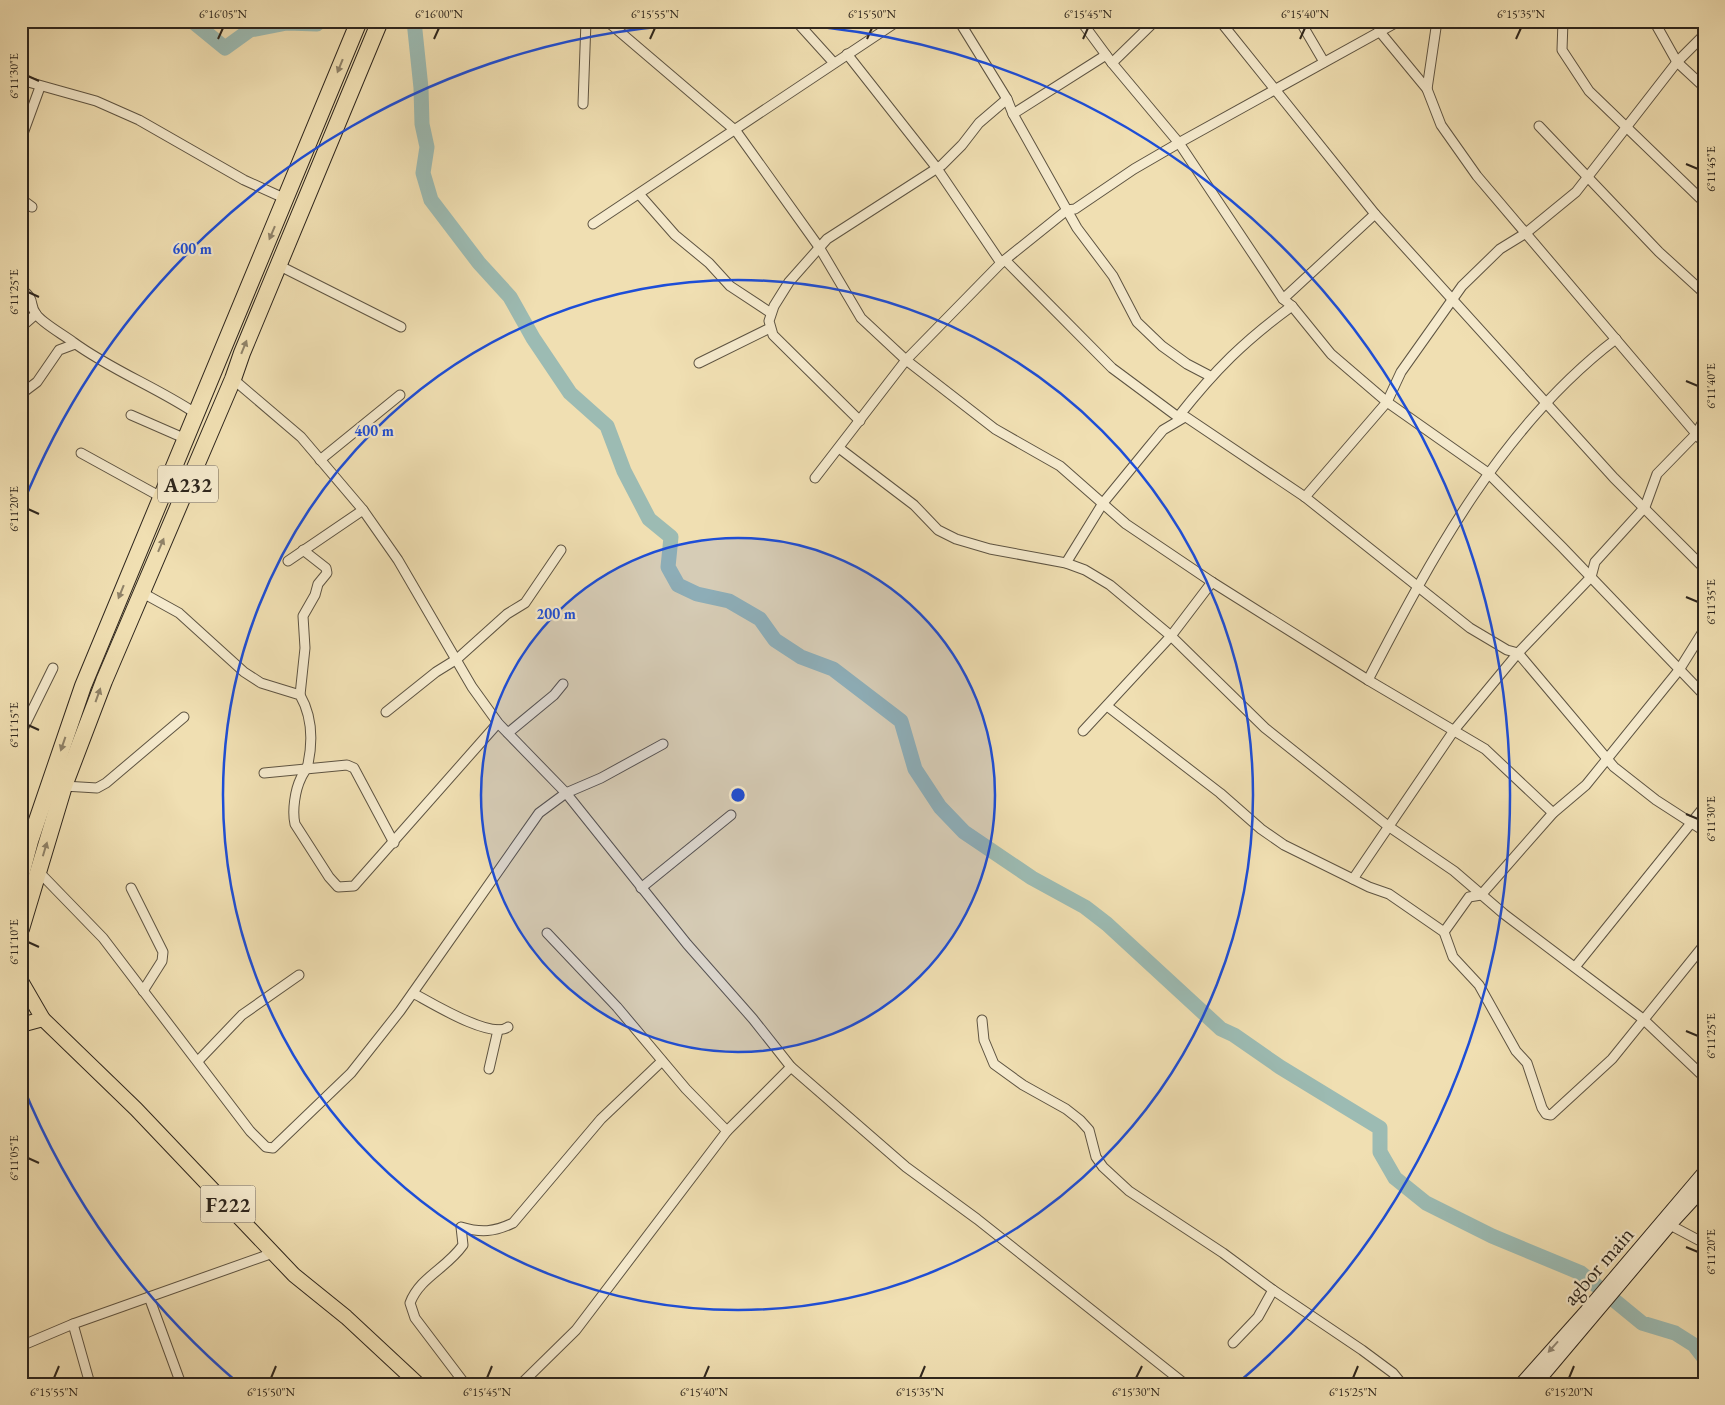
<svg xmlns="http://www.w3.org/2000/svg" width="1725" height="1405" font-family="'EB Garamond',serif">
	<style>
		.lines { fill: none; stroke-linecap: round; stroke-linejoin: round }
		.river { stroke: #9cbbb3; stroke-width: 15 }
		.street-casing { stroke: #5e5442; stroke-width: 11 }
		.secondary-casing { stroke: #2e261d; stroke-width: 14 }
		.primary-casing { stroke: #2e261d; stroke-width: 16 }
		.highway-casing { stroke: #2e261d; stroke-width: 18 }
		.street { stroke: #f5eacd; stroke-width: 9 }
		.secondary { stroke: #f5eacd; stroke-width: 12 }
		.primary { stroke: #f0dfb2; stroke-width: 14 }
		.highway { stroke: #f0dfb2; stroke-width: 16 }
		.oneway { fill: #8f8268 }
		.oneway2 { fill: #928875 }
		.ticks { fill: none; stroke: #2e261d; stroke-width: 2 }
		.ring { fill: none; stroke: #1d4ed8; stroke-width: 2.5 }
		.labels { text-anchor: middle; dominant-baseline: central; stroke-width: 4.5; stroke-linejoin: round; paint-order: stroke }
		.shield { fill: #f5eacd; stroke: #6a6152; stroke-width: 1 }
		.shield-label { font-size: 21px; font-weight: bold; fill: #2e261d }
		.street-label { font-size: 22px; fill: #2e261d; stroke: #f5eacd }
		.centre { fill: #1d4ed8; stroke: #f5eacd; stroke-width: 2.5 }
		.ring-label { font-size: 15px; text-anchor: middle; font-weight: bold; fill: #1d4ed8; stroke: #f5eacd; stroke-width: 4.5; stroke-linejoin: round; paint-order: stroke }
		.neatline { fill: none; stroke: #2e261d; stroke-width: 2 }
		.ticks-label { font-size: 12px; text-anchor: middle; fill: #2e261d }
	</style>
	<rect width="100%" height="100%" fill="#f0dfb2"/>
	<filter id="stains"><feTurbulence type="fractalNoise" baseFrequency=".004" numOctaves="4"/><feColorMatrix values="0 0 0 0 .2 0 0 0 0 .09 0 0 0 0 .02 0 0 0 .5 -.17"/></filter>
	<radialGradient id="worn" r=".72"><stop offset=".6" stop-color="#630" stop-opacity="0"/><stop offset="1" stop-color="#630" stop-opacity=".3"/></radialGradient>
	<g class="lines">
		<g class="river">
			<path d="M192,21L225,48L250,30L287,23L317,24L320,21"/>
			<path d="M414,21L421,88L422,124L427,147L423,173L431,200L479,263L510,297L533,338L570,393L607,426L624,471L649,519L671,537L668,567L678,585L697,594L729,601L760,619L775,640L801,657L833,669L901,721L915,769L940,807L964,832L1032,878L1085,907L1107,924L1221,1029L1234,1035L1280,1067L1380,1128V1152L1395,1178L1426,1203L1492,1236L1581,1273L1642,1323L1675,1333L1694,1345L1704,1358"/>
		</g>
		<defs>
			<g id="street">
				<path d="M607,21L736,131L819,247L861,318L906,360L995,429L1060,466L1126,524L1212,582L1368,680L1485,749L1553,813"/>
				<path d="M796,21L834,63"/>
				<path d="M959,21L1007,99L1013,114L1077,228L1113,276L1137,322L1162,346L1187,364L1210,376"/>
				<path d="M1081,21L1112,63L1179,143L1283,299L1292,306L1331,354L1387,402L1488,473L1562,547L1704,695"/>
				<path d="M1220,21L1375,214L1614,478L1704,568"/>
				<path d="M1300,21L1324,62"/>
				<path d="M1377,21L1380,32L1427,89L1441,125L1477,176L1704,443"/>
				<path d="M1563,21L1562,50L1589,91L1704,202"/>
				<path d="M1654,21L1677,62L1704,87"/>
				<path d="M847,54L936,167L1001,263"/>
				<path d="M1112,63L1155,21"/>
				<path d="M21,80L96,101L139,120L244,180L286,199"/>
				<path d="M1427,89L1437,21"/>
				<path d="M583,104L586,21"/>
				<path d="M1013,114L1106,55"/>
				<path d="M1539,126L1659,252L1704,293"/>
				<path d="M21,139L40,87"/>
				<path d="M639,194L675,235L709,263L730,286L771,313"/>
				<path d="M21,199L32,207"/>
				<path d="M593,224L898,21"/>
				<path d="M1005,260L1112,368L1178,417H1186L1305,497L1470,628L1507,650L1518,653L1614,767L1656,800L1704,831"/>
				<path d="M278,265L401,327"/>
				<path d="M21,289C37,301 28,303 36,314C42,323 64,335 73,342C111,370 156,387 195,413"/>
				<path d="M1283,299L1375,214"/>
				<path d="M21,327L36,314"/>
				<path d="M699,363L770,328"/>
				<path d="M233,379L301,437L363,510L398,560L472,687L498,723L566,793L687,944L753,1019L791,1067L906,1167L977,1219L1185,1384"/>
				<path d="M21,394L37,382L59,350L75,344"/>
				<path d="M131,415L186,439"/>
				<path d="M1178,417C1215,370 1244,341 1292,306"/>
				<path d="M860,421L773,335L769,321L774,306L789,282L827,239L942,165L962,145L979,123L1007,99"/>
				<path d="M839,448L914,505L938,530L956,539L990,549L1066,563L1085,570L1110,585L1171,636L1265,728L1388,826L1454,871L1504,914L1643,1019L1704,1077"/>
				<path d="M81,453L161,497"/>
				<path d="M320,460L400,395"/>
				<path d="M815,478L906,360L1001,263L1067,210L1075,209L1134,169L1184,140L1399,21"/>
				<path d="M1305,497L1387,402L1401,372L1462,286L1500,249L1526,233L1576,192L1677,62L1704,35"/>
				<path d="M288,561L363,510"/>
				<path d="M1066,563L1103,503L1148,448L1163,430L1185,417"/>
				<path d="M141,592L179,613L244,672L261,683L300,695C312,716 313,740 308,764C307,769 303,773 301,778C295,790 292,811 295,824L329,877L338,887L354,886L498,723"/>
				<path d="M1368,680C1433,555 1502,426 1616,339"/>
				<path d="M300,695L305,648L303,616L315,595L318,584L327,573L326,568L303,550"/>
				<path d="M1107,706L1220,793L1261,829L1284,845L1369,887L1389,894L1444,932L1453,957L1479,985L1516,1051L1527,1063L1542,1108L1546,1114L1551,1115L1612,1059L1704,945"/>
				<path d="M386,712L436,672L457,659L507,614L525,603L561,550"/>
				<path d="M1083,731L1171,636L1212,582"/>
				<path d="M21,733L53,668"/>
				<path d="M508,733L554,695L563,684"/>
				<path d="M264,773L347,765L354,768L394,843"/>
				<path d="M64,786L97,788L106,783L184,717"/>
				<path d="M38,871L103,938L250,1131L266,1147L273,1148L351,1073L400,1011L539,813L566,793L601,778L663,744"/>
				<path d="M1353,879L1455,729L1518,653L1591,577L1595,562L1645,507L1657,474L1696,434L1704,420"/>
				<path d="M131,888L163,952L162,961L143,991"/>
				<path d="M641,888L731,815"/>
				<path d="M1444,932L1469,897L1481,895L1553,813L1586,785L1679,670L1704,630"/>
				<path d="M547,933L617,1007L686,1089L727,1131"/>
				<path d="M1575,967L1704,807"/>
				<path d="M413,993C430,1002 491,1040 508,1027"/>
				<path d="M982,1020L984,1040L994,1064L1023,1085L1066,1109L1080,1120L1089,1130L1096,1157L1103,1167L1129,1191L1223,1253L1273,1290L1362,1350L1393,1373L1402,1384"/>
				<path d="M198,1061L242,1015L299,975"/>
				<path d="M489,1069L498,1030"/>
				<path d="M1670,1225L1704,1243"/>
				<path d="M149,1297L181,1384"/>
				<path d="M73,1324L90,1384"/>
				<path d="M1233,1343L1258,1317L1273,1290"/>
				<path d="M21,1346L73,1324L273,1253"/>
				<path d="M465,1384L415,1318L410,1303C420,1277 446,1269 463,1245L461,1227C481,1233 494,1232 513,1223L601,1119L662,1061"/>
				<path d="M521,1384L576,1330L727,1131L791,1067"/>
			</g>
			<g id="secondary">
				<path d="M1521,1384L1586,1311L1704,1172"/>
				<path d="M1536,1384L1670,1225L1704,1188"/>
			</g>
			<g id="primary">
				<path d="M21,981L43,1019L136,1109L294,1275L346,1317L418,1384"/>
				<path d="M21,1025L43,1019"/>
			</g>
			<g id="highway">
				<path d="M21,875L30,841L83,686L359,21"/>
				<path d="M21,929L64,786L104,681L233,379L242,353L380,21"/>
			</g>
		</defs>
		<use href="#street" class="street-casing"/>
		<use href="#secondary" class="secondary-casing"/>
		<use href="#primary" class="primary-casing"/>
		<use href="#highway" class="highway-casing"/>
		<use href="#street" class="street"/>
		<use href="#secondary" class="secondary"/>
		<use href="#primary" class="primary"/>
		<use href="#highway" class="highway"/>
	</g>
	<defs><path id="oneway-solid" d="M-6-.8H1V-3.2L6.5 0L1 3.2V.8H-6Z" transform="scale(1.25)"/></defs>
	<g class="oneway">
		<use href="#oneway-solid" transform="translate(340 66) rotate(112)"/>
		<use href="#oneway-solid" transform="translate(272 233) rotate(113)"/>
		<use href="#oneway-solid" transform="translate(244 347) rotate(-68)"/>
		<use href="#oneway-solid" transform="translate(161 545) rotate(-67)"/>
		<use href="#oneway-solid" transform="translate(121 592) rotate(112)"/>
		<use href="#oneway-solid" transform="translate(98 695) rotate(-70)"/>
		<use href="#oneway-solid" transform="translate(63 744) rotate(109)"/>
		<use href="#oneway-solid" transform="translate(45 849) rotate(-73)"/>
	</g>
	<use class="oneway2" href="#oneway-solid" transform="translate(1553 1347) rotate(132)"/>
	<path class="ticks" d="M218,39L223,28M434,39L439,28M650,39L655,28M867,39L872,28M1083,39L1088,28M1300,39L1305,28M1516,39L1521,28M28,76L39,81M1686,164L1698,169M28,292L39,297M1686,381L1698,386M28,509L39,514M1686,597L1698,602M28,725L39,730M1686,814L1698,819M28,942L39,947M1686,1031L1698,1036M28,1158L39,1163M1686,1247L1698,1252M54,1378L59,1366M271,1378L276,1366M487,1378L492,1366M704,1378L709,1366M920,1378L925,1366M1136,1378L1142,1366M1353,1378L1358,1366M1569,1378L1574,1366"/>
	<circle cx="738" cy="795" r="257" fill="#1d4ed8" fill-opacity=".12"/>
	<g class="ring">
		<circle cx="738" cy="795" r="257"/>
		<circle cx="738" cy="795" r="515"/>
		<path d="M237 1382A772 772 0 0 1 22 1084M22 506A772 772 0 1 1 1239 1382"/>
	</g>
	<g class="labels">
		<g class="shield">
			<rect x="158" y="465.5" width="60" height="37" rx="4"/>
			<rect x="200.5" y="1185.5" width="55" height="37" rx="4"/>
		</g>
		<g class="shield-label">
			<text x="188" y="484">A232</text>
			<text x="228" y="1204">F222</text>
		</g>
		<g class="street-label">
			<text transform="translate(1598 1266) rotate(-49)">agbor main</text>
		</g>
	</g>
	<circle cx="738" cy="795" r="8" class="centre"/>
	<g class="ring-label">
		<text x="192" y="254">600 m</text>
		<text x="374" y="436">400 m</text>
		<text x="556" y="619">200 m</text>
	</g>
	<rect width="1725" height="1405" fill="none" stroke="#f0dfb2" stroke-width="55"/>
	<rect x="28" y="28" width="1670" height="1350" class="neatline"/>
	<g class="ticks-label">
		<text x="223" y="18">6°16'05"N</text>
		<text x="439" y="18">6°16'00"N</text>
		<text x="655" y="18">6°15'55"N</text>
		<text x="872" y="18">6°15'50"N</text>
		<text x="1088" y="18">6°15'45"N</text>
		<text x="1305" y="18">6°15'40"N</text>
		<text x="1521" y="18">6°15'35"N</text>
		<text transform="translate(14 76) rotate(-90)" y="4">6°11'30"E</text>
		<text transform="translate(1711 169) rotate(-90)" y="4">6°11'45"E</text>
		<text transform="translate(14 292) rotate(-90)" y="4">6°11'25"E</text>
		<text transform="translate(1711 386) rotate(-90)" y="4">6°11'40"E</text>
		<text transform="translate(14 509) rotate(-90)" y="4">6°11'20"E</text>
		<text transform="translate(1711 602) rotate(-90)" y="4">6°11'35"E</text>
		<text transform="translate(14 725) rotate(-90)" y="4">6°11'15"E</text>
		<text transform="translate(1711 819) rotate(-90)" y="4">6°11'30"E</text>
		<text transform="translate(14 942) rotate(-90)" y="4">6°11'10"E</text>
		<text transform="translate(1711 1036) rotate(-90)" y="4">6°11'25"E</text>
		<text transform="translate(14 1158) rotate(-90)" y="4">6°11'05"E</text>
		<text transform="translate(1711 1252) rotate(-90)" y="4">6°11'20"E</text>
		<text x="54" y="1396">6°15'55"N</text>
		<text x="271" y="1396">6°15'50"N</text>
		<text x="487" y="1396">6°15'45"N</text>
		<text x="704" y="1396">6°15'40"N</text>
		<text x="920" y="1396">6°15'35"N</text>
		<text x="1136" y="1396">6°15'30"N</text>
		<text x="1353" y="1396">6°15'25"N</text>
		<text x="1569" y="1396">6°15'20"N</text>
	</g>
	<rect width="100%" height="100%" filter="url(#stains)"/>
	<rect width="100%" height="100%" fill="url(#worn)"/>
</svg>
